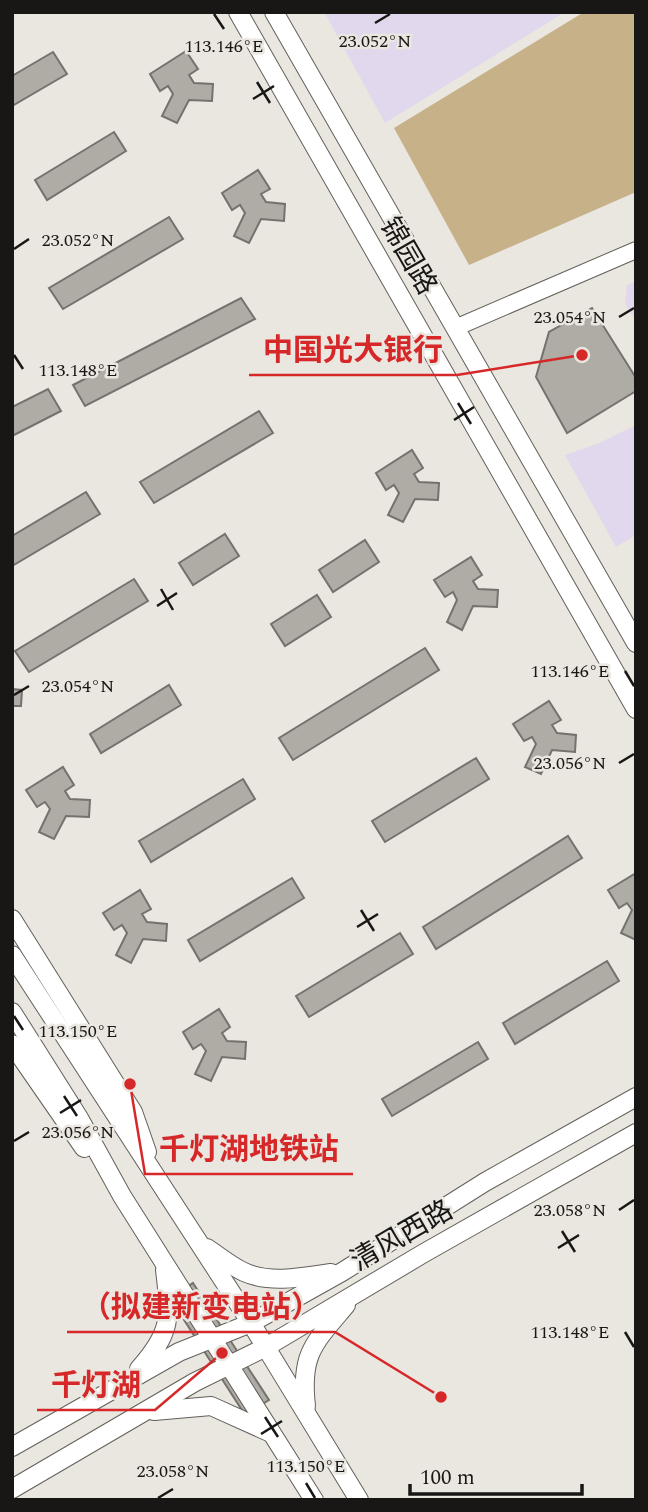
<svg xmlns="http://www.w3.org/2000/svg" width="648" height="1512" font-family="Spectral,'Noto Sans SC',serif">
	<style>
		.commercial { fill: #e2d8ed }
		.green { fill: #c6b188 }
		.building { fill: #afaba5; stroke: #75716c; stroke-width: 2 }
		.lines { fill: none; stroke-linecap: round; stroke-linejoin: round }
		.tertiary-casing { stroke: #63605a; stroke-width: 18 }
		.secondary-casing { stroke: #63605a; stroke-width: 20 }
		.tertiary { stroke: #fff; stroke-width: 16 }
		.secondary { stroke: #fff; stroke-width: 18 }
		.ticks { fill: none; stroke: #191715; stroke-width: 2.5 }
		.labels { text-anchor: middle; dominant-baseline: central; stroke-width: 5; stroke-linejoin: round; paint-order: stroke }
		.street-label { font-size: 28px; fill: #191715; stroke: #eae6e0 }
		.ticks-label { font-size: 18px; text-anchor: middle; fill: #191715; stroke: #eae6e0; stroke-width: 5; stroke-linejoin: round; paint-order: stroke }
		.leader { fill: none; stroke: #d62828; stroke-width: 2.5 }
		.callout-dot { fill: #d62828; stroke: #eae6e0; stroke-width: 2.5 }
		.callout-label { font-size: 30px; text-anchor: middle; font-weight: bold; fill: #d62828; stroke: #eae6e0; stroke-width: 5; stroke-linejoin: round; paint-order: stroke }
	</style>
	<rect width="100%" height="100%" fill="#eae6e0"/>
	<g class="commercial">
		<path d="M324,12H565L385,123Z"/>
		<path d="M636,281V321L625,304L627,285Z"/>
		<path d="M636,425V535L616,547L565,455L599,443Z"/>
	</g>
	<path class="green" d="M584,12H636V192L469,265L394,128Z"/>
	<g class="building">
		<path d="M186,51L198,69L189,75L194,83L213,84L212,101L189,100L177,123L162,116L173,94L168,86L160,91L150,74Z"/>
		<path d="M53,52L67,74L12,106V76Z"/>
		<path d="M114,132L126,151L47,200L35,180Z"/>
		<path d="M258,170L270,189L261,194L266,202L285,204L284,221L261,219L249,243L234,236L245,213L240,205L232,210L222,193Z"/>
		<path d="M169,217L183,239L63,309L49,288Z"/>
		<path d="M241,298L255,319L85,406L73,385Z"/>
		<path d="M592,308L636,378V391L567,433L536,377L549,332Z"/>
		<path d="M48,389L61,411L12,436V407Z"/>
		<path d="M259,411L273,433L154,503L140,482Z"/>
		<path d="M412,450L423,468L414,474L419,482L439,483L438,500L415,499L403,522L388,515L399,493L394,485L386,490L376,473Z"/>
		<path d="M86,492L100,514L12,566V536Z"/>
		<path d="M225,534L239,556L193,585L179,563Z"/>
		<path d="M365,540L379,562L333,592L319,570Z"/>
		<path d="M471,557L482,575L473,581L478,589L498,590L497,607L473,606L462,630L447,622L457,600L453,592L445,597L434,580Z"/>
		<path d="M134,579L148,601L29,672L15,651Z"/>
		<path d="M317,595L331,617L285,646L271,624Z"/>
		<path d="M425,648L439,670L293,760L279,738Z"/>
		<path d="M169,685L181,705L101,753L90,734Z"/>
		<path d="M12,689L22,690L21,706H12Z"/>
		<path d="M549,701L561,720L552,725L557,733L576,735L575,752L552,750L541,774L525,767L536,744L532,737L524,741L513,724Z"/>
		<path d="M476,758L489,779L385,842L372,821Z"/>
		<path d="M63,767L74,785L65,791L70,799L90,800L89,817L66,816L54,839L39,832L50,809L45,802L37,807L26,790Z"/>
		<path d="M243,779L255,799L151,862L139,841Z"/>
		<path d="M568,836L582,858L436,949L423,927Z"/>
		<path d="M636,873V940L621,933L632,910L627,903L619,908L608,890Z"/>
		<path d="M292,878L304,898L200,961L188,940Z"/>
		<path d="M140,890L151,909L142,914L147,922L167,924L166,941L143,939L131,963L116,955L127,933L122,925L114,930L103,913Z"/>
		<path d="M400,933L413,954L309,1017L296,996Z"/>
		<path d="M607,961L619,981L515,1044L503,1023Z"/>
		<path d="M219,1009L230,1027L222,1033L227,1041L246,1042L245,1059L222,1057L211,1081L195,1074L206,1051L201,1044L193,1049L183,1032Z"/>
		<path d="M478,1042L488,1059L392,1116L382,1099Z"/>
		<path d="M193,1283L269,1400L245,1415L170,1298Z"/>
	</g>
	<g class="lines">
		<defs>
			<path id="tertiary" d="M455,328L636,250"/>
			<g id="secondary">
				<path d="M238,12L636,709"/>
				<path d="M274,12L636,643"/>
				<path d="M12,919L133,1112L147,1152"/>
				<path d="M12,955L251,1323L359,1500"/>
				<path d="M12,1012L79,1118L122,1196L314,1500"/>
				<path d="M12,1044L84,1148"/>
				<path d="M207,1248C219,1256 231,1266 244,1272C270,1284 304,1277 331,1273"/>
				<path d="M139,1369C171,1333 171,1318 165,1270"/>
				<path d="M306,1406C300,1354 314,1343 346,1305"/>
				<path d="M154,1411L211,1406L271,1433"/>
				<path d="M12,1447L179,1352L251,1323L342,1272L485,1182L636,1097"/>
				<path d="M12,1489L195,1382L266,1347L424,1253L636,1133"/>
			</g>
		</defs>
		<use href="#tertiary" class="tertiary-casing"/>
		<use href="#secondary" class="secondary-casing"/>
		<use href="#tertiary" class="tertiary"/>
		<use href="#secondary" class="secondary"/>
	</g>
	<path class="ticks" d="M214,14L224,29M375,23L390,14M257,82L270,103M253,99L274,86M14,249L29,239M619,317L634,308M14,355L23,369M458,403L471,424M454,420L474,407M161,589L173,610M157,606L177,593M625,671L634,686M14,695L29,686M619,763L634,754M361,910L374,931M357,927L378,914M14,1016L23,1030M64,1096L77,1116M60,1113L81,1100M14,1141L29,1132M619,1210L634,1200M562,1231L575,1252M558,1248L579,1235M625,1332L634,1347M265,1417L278,1437M261,1434L282,1421M306,1483L315,1498M158,1498L173,1489"/>
	<g class="labels">
		<g class="street-label">
			<text transform="translate(408 256) rotate(60)">锦园路</text>
			<text transform="translate(402 1236) rotate(-30)">清风西路</text>
		</g>
	</g>
	<g class="ticks-label">
		<text x="375" y="47">23.052°N</text>
		<text x="224" y="52">113.146°E</text>
		<text x="78" y="246">23.052°N</text>
		<text x="570" y="323">23.054°N</text>
		<text x="78" y="376">113.148°E</text>
		<text x="570" y="677">113.146°E</text>
		<text x="78" y="692">23.054°N</text>
		<text x="570" y="769">23.056°N</text>
		<text x="78" y="1037">113.150°E</text>
		<text x="78" y="1138">23.056°N</text>
		<text x="570" y="1216">23.058°N</text>
		<text x="570" y="1338">113.148°E</text>
		<text x="306" y="1472">113.150°E</text>
		<text x="173" y="1477">23.058°N</text>
	</g>
	<path class="leader" d="M582 355L457 375H249M130 1084L145 1174H353M441 1397L335 1332H67M222 1353L155 1410H37"/>
	<g class="callout-dot">
		<circle cx="582" cy="355" r="7"/>
		<circle cx="130" cy="1084" r="7"/>
		<circle cx="441" cy="1397" r="7"/>
		<circle cx="222" cy="1353" r="7"/>
	</g>
	<g class="callout-label">
		<text x="353" y="360">中国光大银行</text>
		<text x="249" y="1159">千灯湖地铁站</text>
		<text x="201" y="1317">（拟建新变电站）</text>
		<text x="96" y="1395">千灯湖</text>
	</g>
	<rect width="648" height="1512" fill="none" stroke="#191715" stroke-width="28"/>
	<path d="M410 1484v10h172v-10" fill="none" stroke="#191715" stroke-width="3.5"/>
	<text x="420" y="1484" font-size="21" fill="#191715" stroke="#eae6e0" stroke-width="5" paint-order="stroke">100 m</text>
</svg>
